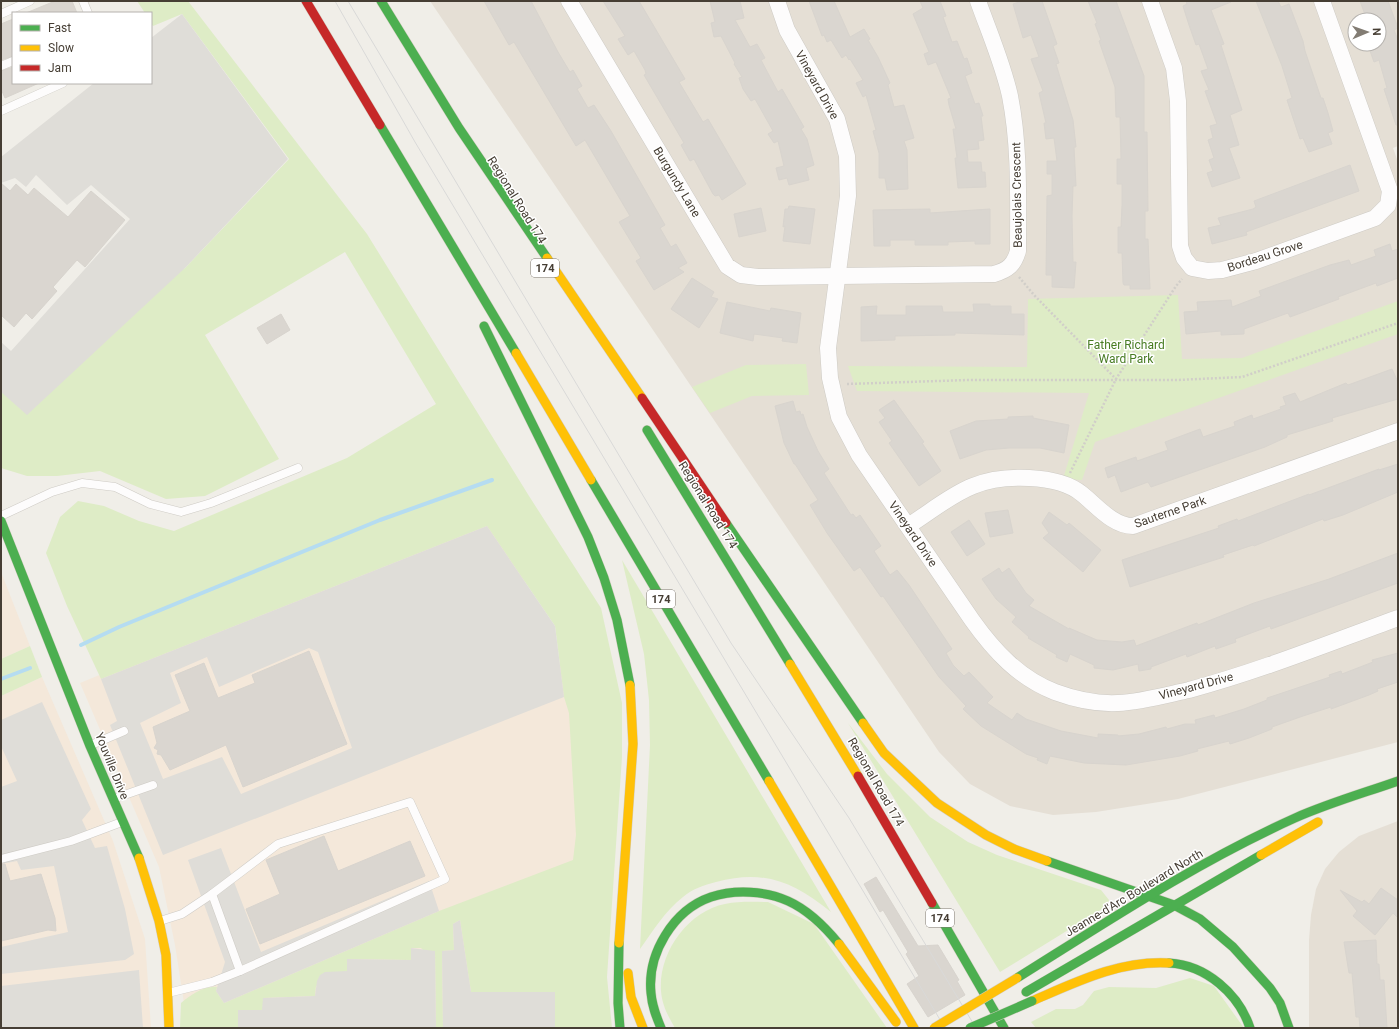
<svg xmlns="http://www.w3.org/2000/svg" width="1399" height="1029" font-family="Roboto,sans-serif">
	<style>
		.residential { fill: #e5dfd5; fill-rule: evenodd }
		.commercial { fill: #f4e8da }
		.green { fill: #deecc6 }
		.parking { fill: #dfddd8; fill-rule: evenodd }
		.lines { fill: none; stroke-linecap: round; stroke-linejoin: round }
		.stream { stroke: #b5dcf1; stroke-width: 4 }
		.building { fill: #dad6d0; stroke: #d8d4ce }
		.lane-casing { stroke: #cecbc5; stroke-width: 9 }
		.street-casing { stroke: #cecbc5; stroke-width: 17 }
		.fast-casing { stroke: #d2ccc0; stroke-width: 10 }
		.slow-casing { stroke: #d2ccc0; stroke-width: 10 }
		.jam-casing { stroke: #d2ccc0; stroke-width: 10 }
		.path { stroke: #d1cec9; stroke-width: 2.5; stroke-dasharray: 2 2; stroke-linecap: butt }
		.lane { stroke: #fdfcfc; stroke-width: 8 }
		.street { stroke: #fdfcfc; stroke-width: 16 }
		.fast { stroke: #4caf50; stroke-width: 9 }
		.slow { stroke: #ffc107; stroke-width: 9 }
		.jam { stroke: #c62828; stroke-width: 9 }
		.tram { stroke: #d9d9d8; stroke-width: 1 }
		.fast-bridge-casing { stroke: #d2ccc0; stroke-width: 10; stroke-linecap: butt }
		.slow-bridge-casing { stroke: #d2ccc0; stroke-width: 10; stroke-linecap: butt }
		.fast-bridge { stroke: #4caf50; stroke-width: 9 }
		.slow-bridge { stroke: #ffc107; stroke-width: 9 }
		.labels { text-anchor: middle; dominant-baseline: central; stroke-width: 3; stroke-linejoin: round; paint-order: stroke }
		.shield { fill: #fff; stroke: #7e7871; stroke-width: 1 }
		.shield-label { font-size: 11px; font-weight: bold; fill: #463e34 }
		.street-label { font-size: 12px; fill: #463e34; stroke: #fff }
		.park-label { font-size: 12px; fill: #487c23; stroke: #fff }
	</style>
	<rect width="100%" height="100%" fill="#f0eee8"/>
	<g class="residential">
		<path d="M430,1H1398V146L1393,148L1398,162V742L1178,799L1096,812L1053,815L1010,806L970,784L939,752ZM1355,20H1379V44H1355Z"/>
		<path d="M1398,821V1028H1309V940L1311,915L1316,889L1325,869L1339,852L1359,836Z"/>
	</g>
	<g class="commercial">
		<path d="M495,512L576,702L588,1028H186V1016L175,945L159,867L80,683Z"/>
		<path d="M1,572L30,646L1,659Z"/>
		<path d="M42,677L113,841L145,939L151,1028H1V696Z"/>
	</g>
	<g class="green">
		<path d="M137,1H188L367,234L529,496L601,608L622,703V757L607,977L612,1028H555V992H471L460,920L453,924L454,950L442,951L443,1028H436L435,951H424L421,948H411V960L347,959V971L316,986L315,996L263,998V1010H238V1028H180L181,1003C190,995 205,985 217,987L216,991L224,1003L439,911L573,860L576,835L569,713L564,697L555,626L487,526L101,679L67,606L46,553L60,517L78,501L104,506L139,521L174,531L347,458L436,404L345,252L205,335L279,459L205,496L166,499L100,471L57,476H27L1,468V392L185,268L289,159L182,14L153,26L151,23V13H145Z"/>
		<path d="M1178,295L1182,359L1242,358L1398,301V334L1095,442L1082,480L1063,479L1089,393L857,391L848,366L1027,367L1028,299Z"/>
		<path d="M806,364L809,395L752,396L710,413L692,387L746,365Z"/>
		<path d="M622,560L831,912C793,882 765,869 716,882C704,885 692,889 683,897C665,911 653,931 640,949L650,745L649,700L644,654Z"/>
		<path d="M30,646L42,677L1,696V659Z"/>
		<path d="M848,723L887,774L930,817L968,842L997,855L1101,890L1109,900L1107,906L1000,972Z"/>
		<path d="M768,902L814,924L887,1028H675C668,1016 662,1005 661,991C658,953 688,911 725,904C739,901 754,902 768,902Z"/>
		<path d="M1190,978L1214,986L1244,1028H1036L1031,1022L1056,1009H1075L1083,1005L1094,991L1109,987L1156,988Z"/>
	</g>
	<g class="parking">
		<path d="M182,14L288,159L185,268L27,415L1,392V342L11,351L130,219L91,185L67,205L36,175L26,187L15,178L1,183V157L94,83H151V38Z"/>
		<path d="M487,526L555,626L564,697L163,855L110,725L117,721L101,679ZM309,648L318,652L352,748L241,794L222,757L163,779L140,723L181,703L170,673L207,657L219,687Z"/>
		<path d="M42,702L91,809L82,820L95,848L107,846L125,909L134,954L125,960L1,974V947L68,932L54,866L21,870L17,861L1,864V787L17,781L1,746V720Z"/>
		<path d="M221,848L261,952L429,881L439,911L224,1003L216,991L225,962L188,860Z"/>
		<path d="M460,920L471,992H555V1028H443L442,951L454,950L453,924Z"/>
		<path d="M411,948L435,951L436,1028H238V1010H262L263,998L315,996L317,981L320,975L325,972L347,971V959L411,960Z"/>
		<path d="M139,970L143,1028H1V986Z"/>
	</g>
	<g class="lines">
		<g class="stream">
			<path d="M81,645L119,627L380,520L492,480"/>
			<path d="M1,679L30,668"/>
		</g>
	</g>
	<g class="building">
		<path d="M55,1H72L77,13H26Z"/>
		<path d="M484,1H531L558,52L570,72L573,70L582,86L577,89L588,108L594,105L611,131L665,225L660,228L671,247L676,244L687,263L678,268L684,272L654,290L636,261L641,258L619,222L630,216L585,140L576,146L514,42L509,45Z"/>
		<path d="M603,1H639L685,79L679,82L703,122L708,119L746,184L722,200L719,195L715,196L713,194L694,159L690,161L681,145L684,143L644,75L646,74L645,70L634,51L628,55L618,39L625,36Z"/>
		<path d="M710,1H740L744,18L735,20L750,47L757,44L765,58L761,60L778,92L782,89L804,127L801,129L807,139L814,165L806,168L809,180L789,185L787,178L779,180L776,168L784,166L778,141L774,143L768,134L773,131L755,99L751,101L743,89L739,78L742,77L734,64L735,63L721,36L714,37L711,23L715,22Z"/>
		<path d="M809,1H834L850,37L864,29L870,39L868,40L878,57L890,83L888,85L894,107L904,105L914,138L904,141L907,150L908,189L887,190L885,178H879V153L873,131L876,130L866,95L863,97L856,83L863,80L850,59L849,60L846,55L842,58L831,40L827,42L824,35L822,36Z"/>
		<path d="M920,1H940L946,16L943,17L952,42L957,41L964,59L967,58L972,73L965,76L975,104L979,103L983,116H981L984,140L978,141L979,149L967,150L968,162H981L982,172H985L986,187L958,188L955,158H957L953,129H956L949,105L948,99L951,98L936,62L928,65L924,54L929,52L913,14L923,8Z"/>
		<path d="M1022,1H1042L1057,44L1053,46L1059,63L1056,64L1073,120L1076,147H1074L1076,186H1073L1072,216L1073,262H1076L1074,288L1052,287V275H1046L1047,196L1052,195V174H1047V161H1057L1054,138L1046,139L1044,123H1046L1039,93L1043,91L1031,59L1039,57L1031,35L1023,38L1013,4Z"/>
		<path d="M1088,1H1116L1144,76V132H1147L1148,211H1145V239H1148L1150,289H1130V285H1124L1123,283L1122,253H1118V227H1121L1122,206V184H1117V159H1121L1120,117H1116L1115,87L1099,41L1101,40L1095,24L1097,23Z"/>
		<path d="M1186,1H1231V2L1211,10L1224,44L1221,45L1242,110L1230,115L1239,145L1229,148L1240,178L1212,187L1207,173L1213,171L1209,160L1214,158L1208,140L1213,138L1210,126L1217,124L1205,91L1209,90L1201,71L1208,69L1199,44L1196,45L1189,25L1183,6L1187,4Z"/>
		<path d="M1256,1H1278L1281,7L1289,4L1303,41L1305,51L1321,98H1323L1328,113L1333,131L1328,133L1332,144L1309,152L1303,138L1300,139L1287,100L1292,98L1282,66Z"/>
		<path d="M1360,1H1388L1398,28L1394,30L1398,40V125H1396L1384,89L1387,88L1379,60L1374,62L1369,48L1379,44V20H1367Z"/>
		<path d="M13,19V56L1,60V24Z"/>
		<path d="M13,67V83H39L5,98L1,89V71Z"/>
		<path d="M1350,165L1359,191L1246,232L1247,235L1212,244L1208,228L1221,225L1218,218L1253,209L1256,207L1254,201Z"/>
		<path d="M1,183L10,191L16,184L28,195L34,188L68,217L91,191L125,220L85,267L77,260L53,287L57,291L32,319L26,313L14,327L1,315Z"/>
		<path d="M789,206L815,209L810,244L783,241L785,226L783,227L785,209H788Z"/>
		<path d="M761,208L766,231L739,237L734,214Z"/>
		<path d="M930,209V213L990,209V244H975V241L948,242V245H915V240H890V246H874L873,210Z"/>
		<path d="M1390,244L1392,251L1398,249V278L1377,286L1376,283L1338,297L1339,299L1290,317L1288,313L1244,329V334L1221,335V331L1186,334L1184,312L1198,311L1197,302L1231,300L1232,307L1261,296L1259,291L1330,265L1349,260L1351,265L1376,256L1374,250Z"/>
		<path d="M692,278L714,292L711,297L718,299L699,328L671,309Z"/>
		<path d="M727,302L770,311L771,308L801,313L797,343L782,341L783,338L754,334L753,341L720,333Z"/>
		<path d="M973,304H990V306H1011V314H1024V335L955,333V335L895,336V340L861,341V307L877,306L876,315H906V306H942L943,312H974Z"/>
		<path d="M281,314L290,330L267,344L257,328Z"/>
		<path d="M1392,369L1398,382V399L1332,418L1333,421L1287,435V437L1265,447L1151,487L1148,482L1121,492L1115,475L1108,478L1105,468L1136,457L1137,461L1168,450L1165,442L1200,429L1203,437L1235,426L1234,422L1252,415L1253,419L1281,409L1280,407L1286,405L1283,397L1295,393L1300,402L1346,383L1348,385Z"/>
		<path d="M894,400L924,442L922,443L941,471L919,486L889,443L892,441L879,422L885,418L879,410Z"/>
		<path d="M793,401L796,412L800,411L801,415L803,414L807,427L818,451L829,469L824,473L851,515L853,514L856,518L860,515L881,546L874,551L890,575L897,570L909,585L952,649L946,653L953,665L964,676L969,672L993,697L987,703L1012,720L1017,713L1026,719L1061,731L1098,738V734L1118,735V736L1139,734L1166,727L1167,729L1185,724H1196L1195,720L1214,715L1215,718L1244,709L1267,700V698L1330,677L1329,675L1341,671L1342,674L1373,662L1372,660L1398,653V682L1377,689L1378,691L1369,695L1331,709V707L1303,716L1272,727V729L1249,738L1230,744L1229,741L1197,749L1198,751L1180,756L1126,765L1084,763L1050,756L1047,764L1037,760L1038,758L1026,754L981,726L963,709L966,706L939,677L883,596L881,597L860,567L854,571L827,533L810,505L818,500L795,464H794L784,443L775,406Z"/>
		<path d="M1033,416V418L1069,425L1064,453L1040,448H1009L986,450L960,459L950,431L976,421L1008,419V417Z"/>
		<path d="M1398,464V492L1343,515L1324,521L1323,519L1254,546L1253,545L1223,555L1224,557L1130,587L1122,560L1219,528L1218,526L1237,519L1238,521L1309,494V495L1379,469V470Z"/>
		<path d="M1008,510L1013,533L990,537L985,513Z"/>
		<path d="M1049,512L1067,525L1069,523L1101,550L1083,572L1043,538L1049,533L1042,523Z"/>
		<path d="M969,520L985,544L967,556L951,532Z"/>
		<path d="M1398,553V583L1271,629L1270,626L1235,639L1236,642L1216,649L1215,646L1187,657L1186,654L1151,667V669L1139,671L1138,664L1113,670L1094,668V665L1070,654L1067,662L1056,657L1057,655L1028,638L1029,637L1012,622L1016,617L996,599L982,579L999,568L1002,573L1009,568L1026,593L1034,600L1029,606L1069,629V628L1097,640L1122,642L1134,640L1136,646L1197,623L1198,625L1254,603L1329,579Z"/>
		<path d="M309,651L347,744L243,787L226,745L170,770L161,755L157,754L158,750L154,748L157,743L153,727L190,711L175,675L204,663L218,698L255,683L252,675Z"/>
		<path d="M324,836L338,871L410,841L425,876L260,944L246,909L280,894L266,860Z"/>
		<path d="M1,864H5L10,881L41,874L55,918L56,931L48,930L1,941Z"/>
		<path d="M876,877L918,946L938,945L959,980L957,981L965,995L928,1017L907,984L919,976L906,954L908,952L883,910L880,912L864,884Z"/>
		<path d="M1381,888L1398,900V918L1393,913L1375,935L1353,916L1357,911L1340,890L1362,902L1364,900L1369,904Z"/>
		<path d="M1376,940L1377,964H1379L1380,980H1384L1387,1028H1360L1359,1017H1356L1352,973H1349L1344,942Z"/>
	</g>
	<g class="lines">
		<defs>
			<g id="lane">
				<path d="M83,1L88,13"/>
				<path d="M1,14L30,1"/>
				<path d="M1,66L13,61"/>
				<path d="M1,111L63,83"/>
				<path d="M1,516L52,492L82,483L115,487L150,504L181,512L211,503L298,468"/>
				<path d="M91,745L124,731"/>
				<path d="M113,799L153,785"/>
				<path d="M1,859L71,841L122,822"/>
				<path d="M212,894L240,971"/>
				<path d="M160,921L182,914L212,894L278,844L410,802L445,879L240,971L212,982L168,993"/>
			</g>
			<g id="street">
				<path d="M569,1L727,266L741,275L758,277L994,274C1008,270 1014,265 1018,251C1018,199 1020,147 1010,96C1003,64 989,32 978,1"/>
				<path d="M777,1L787,30L837,119L847,156L848,196L828,348L830,378L839,417L859,455L972,620C994,651 1019,678 1055,692C1074,699 1098,704 1118,703C1141,702 1166,695 1189,690C1260,671 1329,643 1398,618"/>
				<path d="M1150,1L1174,68L1178,101L1180,246L1184,258L1192,268L1208,271L1222,270L1256,261L1375,218L1388,205L1390,191L1322,1"/>
				<path d="M908,526C929,513 950,495 973,486C1002,474 1058,474 1082,494C1097,506 1113,526 1133,526L1398,431"/>
			</g>
			<g id="fast">
				<path d="M381,1L459,128L547,258"/>
				<path d="M380,125L516,353"/>
				<path d="M484,326L588,537L604,578L617,620L630,685"/>
				<path d="M647,430L790,664"/>
				<path d="M591,480L769,781"/>
				<path d="M1,521L90,746L139,858"/>
				<path d="M726,523L863,723"/>
				<path d="M1047,861L1174,905L1200,919L1233,947L1270,988L1280,1003L1289,1028"/>
				<path d="M932,903L1004,1028"/>
				<path d="M619,943L618,1003L620,1028"/>
				<path d="M1169,963C1206,965 1239,994 1250,1028"/>
				<path d="M1017,978C1108,921 1197,862 1295,818C1329,803 1364,793 1398,781"/>
				<path d="M1026,992L1261,855"/>
				<path d="M661,1028C656,1016 652,1006 651,993C647,954 673,910 711,897C735,889 766,891 788,901C808,910 826,928 839,944"/>
			</g>
			<g id="slow">
				<path d="M547,258L642,398"/>
				<path d="M516,353L591,480"/>
				<path d="M790,664L858,776"/>
				<path d="M863,723L884,753L937,803L986,835L1014,849L1047,861"/>
				<path d="M769,781L914,1028"/>
				<path d="M1261,855L1318,822"/>
				<path d="M139,858L159,921L166,955L169,1028"/>
				<path d="M619,943L633,744L630,685"/>
				<path d="M839,944L896,1022"/>
				<path d="M628,973L631,997L643,1028"/>
				<path d="M1032,1001C1076,982 1120,960 1169,963"/>
			</g>
			<g id="jam">
				<path d="M306,1L380,125"/>
				<path d="M642,398L726,523"/>
				<path d="M858,776L932,903"/>
			</g>
		</defs>
		<use href="#lane" class="lane-casing"/>
		<use href="#street" class="street-casing"/>
		<use href="#fast" class="fast-casing"/>
		<use href="#slow" class="slow-casing"/>
		<use href="#jam" class="jam-casing"/>
		<g class="path">
			<path d="M1019,277L1034,295L1116,379"/>
			<path d="M847,384L968,380H1177L1242,377L1398,323"/>
			<path d="M1070,473L1116,379L1176,286L1182,279"/>
		</g>
		<use href="#lane" class="lane"/>
		<use href="#street" class="street"/>
		<use href="#fast" class="fast"/>
		<use href="#slow" class="slow"/>
		<use href="#jam" class="jam"/>
		<g class="tram">
			<path d="M335,1L415,142L945,1028"/>
			<path d="M348,1L731,643L849,818L976,1028"/>
		</g>
		<defs>
			<path id="fast-bridge" d="M970,1028L1032,1001"/>
			<path id="slow-bridge" d="M934,1028L1017,978"/>
		</defs>
		<use href="#fast-bridge" class="fast-bridge-casing"/>
		<use href="#slow-bridge" class="slow-bridge-casing"/>
		<use href="#fast-bridge" class="fast-bridge"/>
		<use href="#slow-bridge" class="slow-bridge"/>
	</g>
	<g class="labels">
		<g class="shield">
			<rect x="531" y="259" width="28" height="18" rx="3"/>
			<rect x="647" y="590" width="28" height="18" rx="3"/>
			<rect x="926" y="909" width="28" height="18" rx="3"/>
		</g>
		<g class="shield-label">
			<text x="545" y="268">174</text>
			<text x="661" y="599">174</text>
			<text x="940" y="918">174</text>
		</g>
		<g class="street-label">
			<text transform="translate(817 85) rotate(61)">Vineyard Drive</text>
			<text transform="translate(677 182) rotate(59)">Burgundy Lane</text>
			<text transform="translate(1017 195) rotate(-91)">Beaujolais Crescent</text>
			<text transform="translate(517 200) rotate(58)">Regional Road 174</text>
			<text transform="translate(1265 256) rotate(-18)">Bordeau Grove</text>
			<text transform="translate(708 505) rotate(58)">Regional Road 174</text>
			<text transform="translate(1170 512) rotate(-19)">Sauterne Park</text>
			<text transform="translate(913 534) rotate(56)">Vineyard Drive</text>
			<text transform="translate(1196 686) rotate(-15)">Vineyard Drive</text>
			<text transform="translate(112 766) rotate(68)">Youville Drive</text>
			<text transform="translate(876 782) rotate(60)">Regional Road 174</text>
			<text transform="translate(1134 893) rotate(-31)">Jeanne-d'Arc Boulevard North</text>
		</g>
		<g class="park-label">
			<text x="1126" y="345">Father Richard<tspan x="1126" dy="14">Ward Park</tspan></text>
		</g>
	</g>
	<rect width="1399" height="1029" fill="none" stroke="#463e34" stroke-width="4"/>
	<rect x="12" y="12" width="140" height="72" fill="#ffffff" stroke="#b5b2ae"/>
	<rect x="20" y="25" width="20" height="6" fill="#4caf50" stroke="#b5b2ae"/>
	<text x="48" y="32" font-size="12" fill="#463e34">Fast</text>
	<rect x="20" y="45" width="20" height="6" fill="#ffc107" stroke="#b5b2ae"/>
	<text x="48" y="52" font-size="12" fill="#463e34">Slow</text>
	<rect x="20" y="65" width="20" height="6" fill="#c62828" stroke="#b5b2ae"/>
	<text x="48" y="72" font-size="12" fill="#463e34">Jam</text>
	<g transform="translate(1367 32) rotate(88)"><circle r="19" fill="#ffffff" stroke="#b5b2ae"/>
	<path d="M0-3L7 15L0 10L-7 15Z" fill="#827c73"/>
	<text y="-6" font-size="11" font-weight="bold" text-anchor="middle" fill="#463e34">N</text>
	</g>
</svg>
